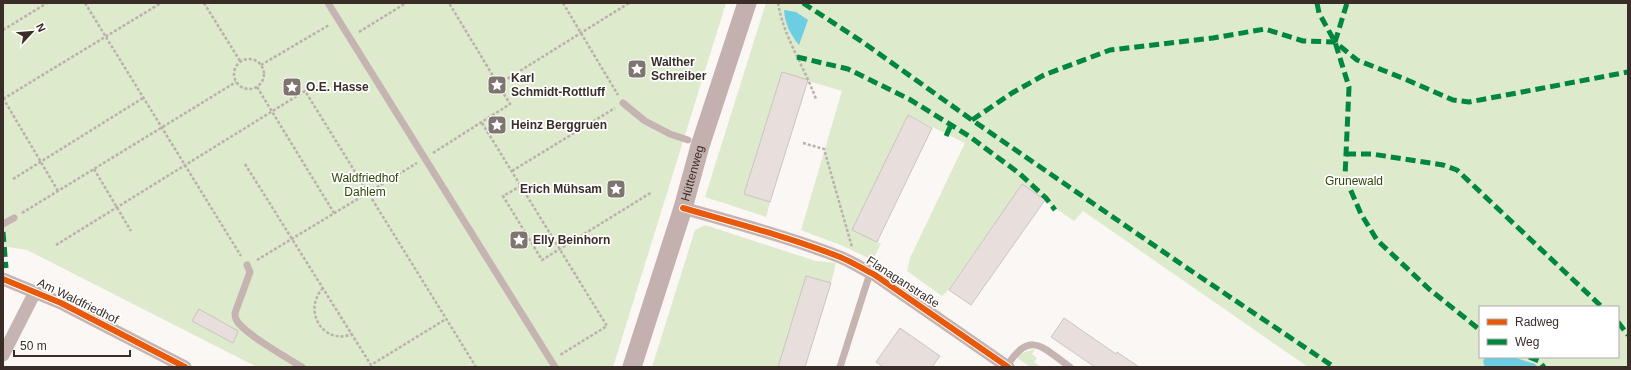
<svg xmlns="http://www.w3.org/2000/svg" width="1631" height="370" font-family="Arial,sans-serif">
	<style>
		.green { fill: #ddeacb; fill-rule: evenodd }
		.water { fill: #6dcde2 }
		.building { fill: #e8dfdc; stroke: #ccc4c1 }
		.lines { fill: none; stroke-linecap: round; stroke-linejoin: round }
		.path { stroke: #bcb0ae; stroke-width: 2.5; stroke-dasharray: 3 2; stroke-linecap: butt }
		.service { stroke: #c5b4b1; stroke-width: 7 }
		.minor { stroke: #c5b4b1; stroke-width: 13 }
		.secondary { stroke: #c4b1af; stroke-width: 19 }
		.quiet { stroke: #00873e; stroke-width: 5; stroke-dasharray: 10 5; stroke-linecap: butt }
		.cycleway-casing { stroke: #fff; stroke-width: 8 }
		.cycleway { stroke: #e8590c; stroke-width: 6 }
		.labels { text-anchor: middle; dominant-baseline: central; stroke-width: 3.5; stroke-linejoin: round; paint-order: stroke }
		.poi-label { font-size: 12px; font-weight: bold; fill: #3a2d28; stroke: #fff; text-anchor: start }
		.street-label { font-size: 12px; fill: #3a2d28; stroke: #fff }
		.park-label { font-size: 12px; fill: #2f4709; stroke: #fff }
	</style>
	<rect width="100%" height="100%" fill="#fbf7f5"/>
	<g class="green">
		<path d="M3,3H726L613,367H257L27,250L3,246Z"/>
		<path d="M766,3H1628V367H1308L1083,211L1074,221L1022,185L949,289L942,296L907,271L910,258L965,143L908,115L853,230L881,244L874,257L868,258L843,246L801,230L842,91L782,73L744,194L770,202L766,217L705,197ZM1480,307H1618V357H1480Z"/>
		<path d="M705,225L816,261L836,263L831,283L806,276L778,367H652L695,230Z"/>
		<path d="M1035,349L1032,354L1037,358L1034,362L1041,367H1030L1016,357L1022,353Z"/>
	</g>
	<g class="water">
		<path d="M784,10L796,12L808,20L799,45C790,34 785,24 784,10Z"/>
		<path d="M1485,357H1513L1535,364L1537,367H1485L1483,361Z"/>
	</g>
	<g class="building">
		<path d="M782,72L808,80L770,202L744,194Z"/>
		<path d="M908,115L932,128L877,242L852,230Z"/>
		<path d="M1022,184L1045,200L971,305L949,290Z"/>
		<path d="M806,276L831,283L805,367H778Z"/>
		<path d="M199,309L238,331L233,343L192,321Z"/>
		<path d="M1064,318L1116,354L1117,352L1139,367H1095L1051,337Z"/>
		<path d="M900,328L940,356L932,367H883L876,362Z"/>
	</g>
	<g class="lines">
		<g class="path">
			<path d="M85,3L241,256"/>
			<path d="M204,3L240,61"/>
			<path d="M563,3L618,95"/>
			<path d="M778,3C784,38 804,66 816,99"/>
			<path d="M3,30L47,3"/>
			<path d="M359,32L406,3"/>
			<circle cx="249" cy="74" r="15"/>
			<path d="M261,65L329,25"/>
			<path d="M499,84L629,3"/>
			<path d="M257,87L334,213"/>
			<path d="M3,98L58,191"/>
			<path d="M3,99L161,3"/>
			<path d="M482,123L607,326L560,355"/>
			<path d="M803,143L824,149L852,247"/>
			<path d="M433,153L510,104L449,3"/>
			<path d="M245,164L371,365L446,319"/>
			<path d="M94,169L131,231"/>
			<path d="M512,171L615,108"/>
			<path d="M13,179L143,98"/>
			<path d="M521,186L503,196L542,260L652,192"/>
			<path d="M22,213L236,82"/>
			<path d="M56,245L305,91L476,367"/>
			<path d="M257,260L417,163"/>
			<path d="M323,288C302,310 323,346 352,334"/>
		</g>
		<g class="service">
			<path d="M328,3L555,367"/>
			<path d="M623,103L645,121L670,134L688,140"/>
			<path d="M3,224L14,218"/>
			<path d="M247,265L250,272L235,313C235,315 235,317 236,319C241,332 289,359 302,367"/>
			<path d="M1007,366C1030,329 1043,348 1070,367"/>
			<path d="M840,367L870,273"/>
		</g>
		<g class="minor">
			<path d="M683,208C735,223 789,237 840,257C852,262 863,269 875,275L1008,367"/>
			<path d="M3,279L61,303L185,367"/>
			<path d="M3,355L35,292"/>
		</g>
		<path class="secondary" id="s1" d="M632,367L683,208L700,146L747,3"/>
		<g class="quiet">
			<path d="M803,3L864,43L972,120L1184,266L1334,367"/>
			<path d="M1317,3L1319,13L1335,42L1349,87L1345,177L1361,214L1377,240L1429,289L1480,330"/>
			<path d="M1335,42L1347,3"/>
			<path d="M797,57L848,69L909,99L969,136L1020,174L1046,198L1055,210"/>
			<path d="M972,120L1012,93L1044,75L1110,50L1213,38L1265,29L1303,41L1335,42L1357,60L1405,79L1453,100L1469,102L1628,72"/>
			<path d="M946,136L951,125"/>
			<path d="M1346,154H1372L1443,165L1457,170L1602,307"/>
			<path d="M3,232L6,268"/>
			<path d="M1618,322L1628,335"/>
			<path d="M1529,357L1539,361L1544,367"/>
		</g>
		<defs>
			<g id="cycleway">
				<path d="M683,208C735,223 789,237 840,257C852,262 863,269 875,275L1008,367"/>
				<path d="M3,279L61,303L185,367"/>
			</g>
		</defs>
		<use href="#cycleway" class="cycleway-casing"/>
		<use href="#cycleway" class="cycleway"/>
	</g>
	<defs>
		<symbol id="sight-square" viewBox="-11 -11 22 22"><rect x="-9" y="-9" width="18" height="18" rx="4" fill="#7e7470" stroke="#fff"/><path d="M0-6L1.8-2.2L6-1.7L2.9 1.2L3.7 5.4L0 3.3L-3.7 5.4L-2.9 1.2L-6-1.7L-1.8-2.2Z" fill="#fff"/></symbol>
	</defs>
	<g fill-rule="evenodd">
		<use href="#sight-square" x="626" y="58" width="22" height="22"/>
		<use href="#sight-square" x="486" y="74" width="22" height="22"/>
		<use href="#sight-square" x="281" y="76" width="22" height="22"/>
		<use href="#sight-square" x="486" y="114" width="22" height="22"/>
		<use href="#sight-square" x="605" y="178" width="22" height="22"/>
		<use href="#sight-square" x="508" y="229" width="22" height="22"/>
	</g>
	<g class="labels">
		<g class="poi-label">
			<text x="651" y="62">Walther<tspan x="651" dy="14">Schreiber</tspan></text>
			<text x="511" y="78">Karl<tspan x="511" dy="14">Schmidt-Rottluff</tspan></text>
			<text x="306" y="87">O.E. Hasse</text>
			<text x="511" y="125">Heinz Berggruen</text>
			<text x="602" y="189" text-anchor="end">Erich Mühsam</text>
			<text x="533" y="240">Elly Beinhorn</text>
		</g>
		<g class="street-label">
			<text stroke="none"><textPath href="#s1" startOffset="203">Hüttenweg</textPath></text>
			<text transform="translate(903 282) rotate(33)">Flanaganstraße</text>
			<text transform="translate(78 301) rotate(26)">Am Waldfriedhof</text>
		</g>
		<g class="park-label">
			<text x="365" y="178">Waldfriedhof<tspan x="365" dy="14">Dahlem</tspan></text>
			<text x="1354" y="181">Grunewald</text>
		</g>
	</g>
	<rect width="1631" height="370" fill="none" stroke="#3a2d28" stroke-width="8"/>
	<rect x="1479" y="306" width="140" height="52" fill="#ffffff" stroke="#b0aba9"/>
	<rect x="1487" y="319" width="20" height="6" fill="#e8590c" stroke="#b0aba9"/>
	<text x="1515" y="326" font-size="12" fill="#3a2d28">Radweg</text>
	<rect x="1487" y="339" width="20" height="6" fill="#00873e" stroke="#b0aba9"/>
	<text x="1515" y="346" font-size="12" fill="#3a2d28">Weg</text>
	<g transform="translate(32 32) rotate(64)" stroke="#ffffff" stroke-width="3" paint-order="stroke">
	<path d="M0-3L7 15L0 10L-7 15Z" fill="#3a2d28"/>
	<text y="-6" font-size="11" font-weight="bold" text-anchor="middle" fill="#3a2d28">N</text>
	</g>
	<path d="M14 350v6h116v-6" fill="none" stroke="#3a2d28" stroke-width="2"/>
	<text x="20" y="350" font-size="12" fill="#3a2d28" stroke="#ffffff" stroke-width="3" paint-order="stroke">50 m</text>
</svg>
